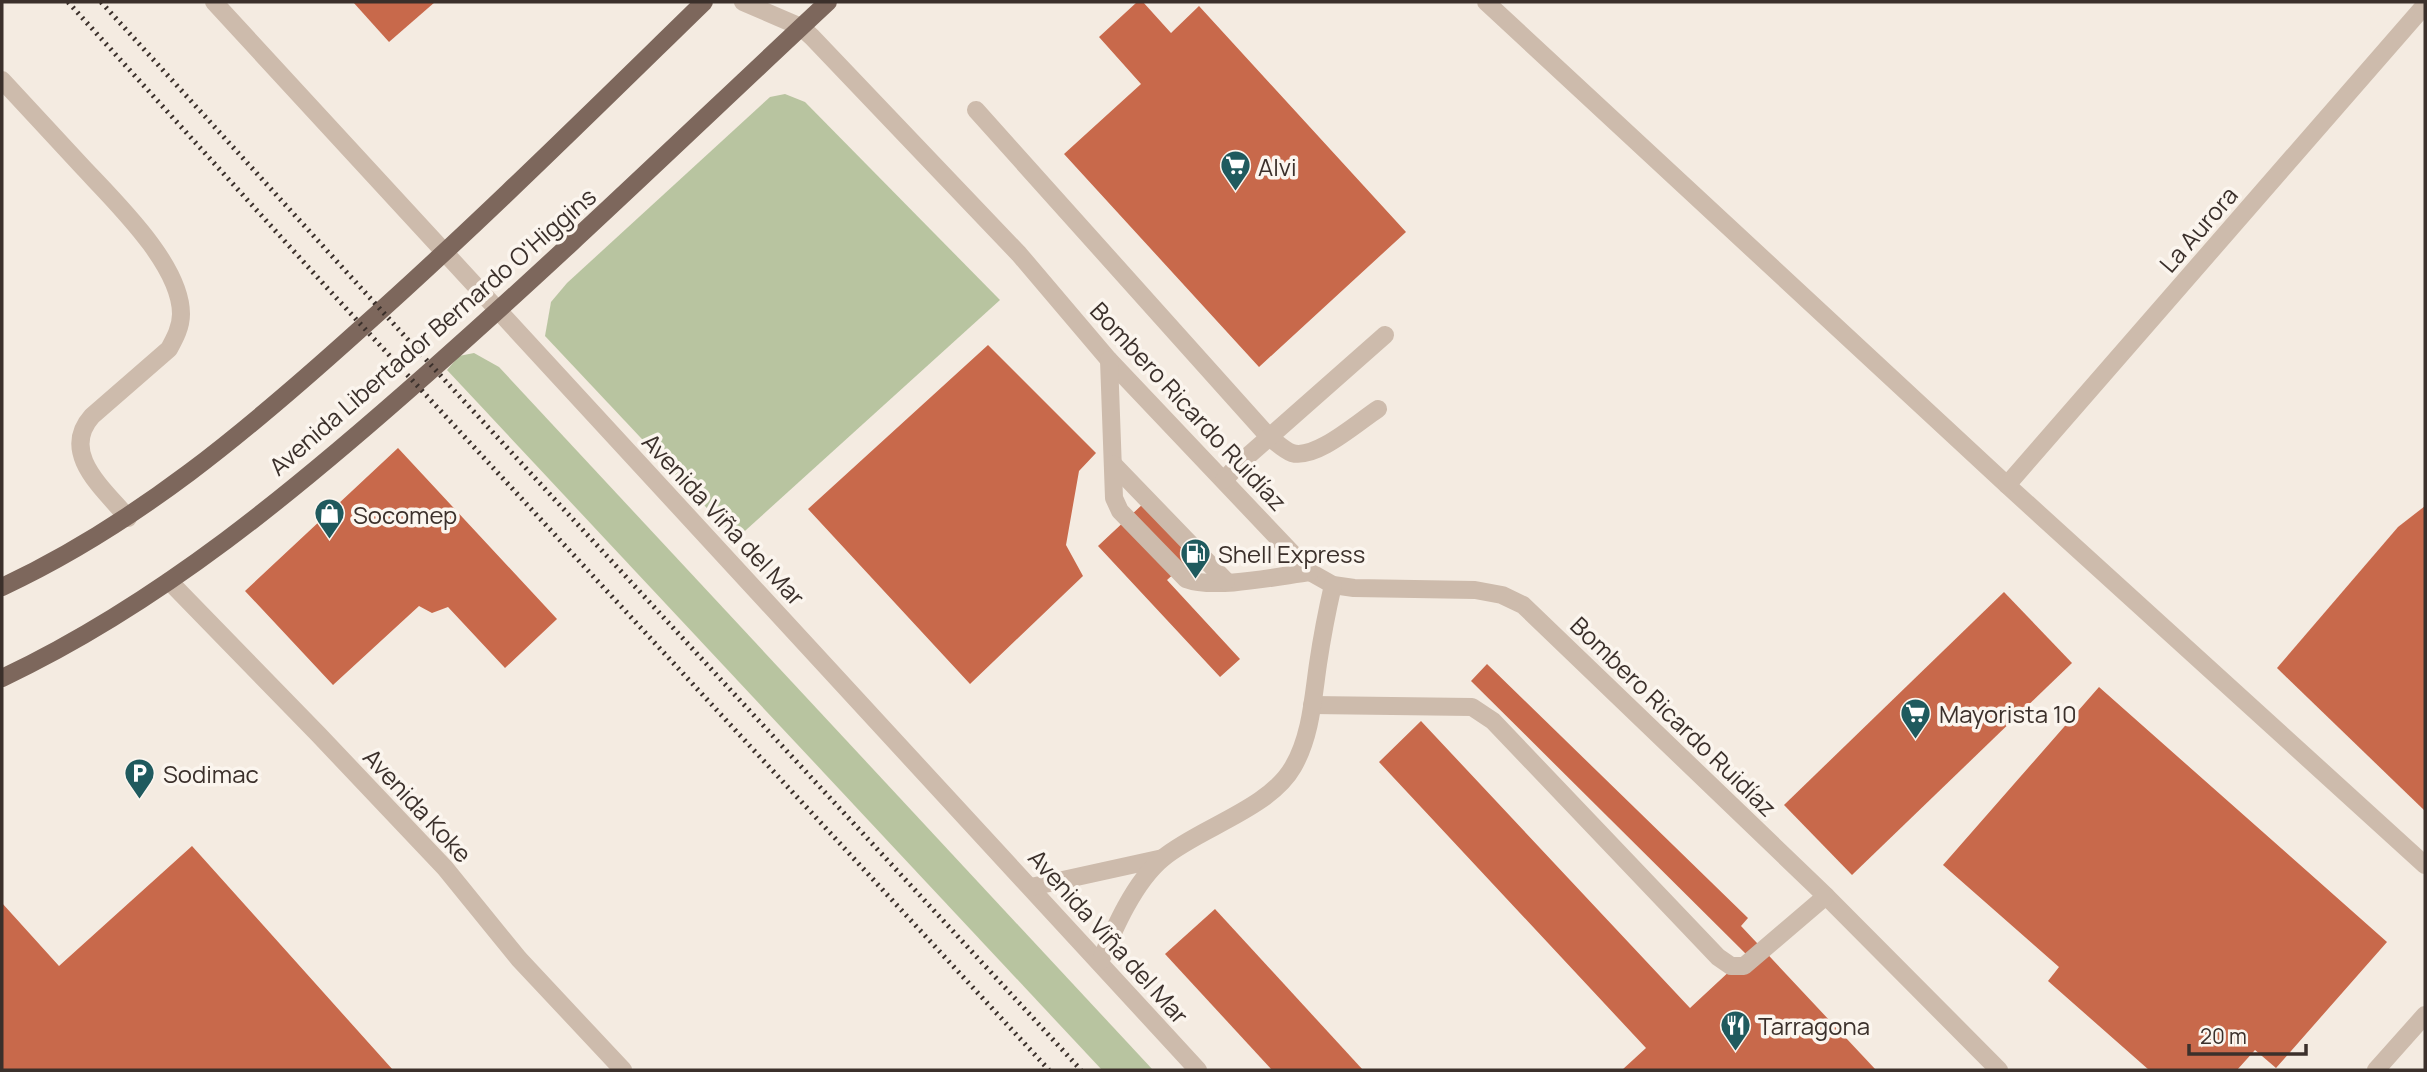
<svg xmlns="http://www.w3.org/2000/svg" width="2427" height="1072" font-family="Manrope,sans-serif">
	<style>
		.green { fill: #b8c4a0 }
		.building { fill: #c8694b }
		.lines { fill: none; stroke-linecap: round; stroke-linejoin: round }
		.minor { stroke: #cdbbac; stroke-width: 18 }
		.major { stroke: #7d675c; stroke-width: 18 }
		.rail { stroke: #3b302b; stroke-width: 5; stroke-dasharray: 2 5; stroke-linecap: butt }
		.labels { text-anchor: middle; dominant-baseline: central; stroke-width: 7; stroke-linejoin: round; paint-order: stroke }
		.poi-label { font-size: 24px; fill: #3b302b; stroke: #fbf5ee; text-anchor: start }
		.street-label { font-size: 24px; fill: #3b302b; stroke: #fbf5ee }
	</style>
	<rect width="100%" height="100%" fill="#f4ebe1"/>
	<g class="green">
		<path d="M785,94L805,102L1000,300L736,539L545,336L551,302L567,283L770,97Z"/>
		<path d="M474,353L499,367L1153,1070H1102L447,370L459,356Z"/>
	</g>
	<g class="building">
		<path d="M353,2H435L389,42Z"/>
		<path d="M1137,2H1143L1171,33L1199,6L1406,232L1259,367L1064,154L1141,84L1099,37Z"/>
		<path d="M988,345L1096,453L1079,471L1066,545L1083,576L970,684L808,509Z"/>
		<path d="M398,448L557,619L505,668L448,607L432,613L419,606L333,685L245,591Z"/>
		<path d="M1144,503L1193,556L1167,580L1240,659L1220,677L1098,546Z"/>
		<path d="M2425,506V811L2277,668L2398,527Z"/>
		<path d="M2004,592L2072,663L1852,875L1784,805Z"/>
		<path d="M1487,664L1748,918L1741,926L1876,1070H1622L1646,1048L1379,762L1421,721L1690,1008L1747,955L1471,681Z"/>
		<path d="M2099,687L2387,942L2276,1068L2255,1050L2237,1070H2149L2048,981L2059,967L1943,865Z"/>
		<path d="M192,846L393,1070H2V903L59,966Z"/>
		<path d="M1215,909L1363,1070H1272L1165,954Z"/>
	</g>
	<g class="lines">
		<g class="minor">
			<path d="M214,2L1198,1070"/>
			<path d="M743,2L801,27L812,37L1019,254L1109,360L1310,572L1333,585L1354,588L1475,590L1502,595L1523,605L1826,896L1999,1070"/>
			<path d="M1486,2L2007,485L2425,865"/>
			<path d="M2,80C27,107 53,135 78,162C111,198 181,263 181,314C181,327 175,338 169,349L92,416C59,453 104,489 128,518"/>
			<path d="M976,110L1269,437C1276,442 1284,450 1292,453C1316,460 1358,422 1378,409"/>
			<path d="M1109,360L1114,498L1120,511L1186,579C1215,590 1279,576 1310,572"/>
			<path d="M1113,464L1226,581"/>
			<path d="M1224,480L1241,462L1385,335"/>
			<path d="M2007,485L2425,5"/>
			<path d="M169,581L318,734L445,868L519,959L623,1070"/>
			<path d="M1312,705L1472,707L1493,721L1718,957L1731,966H1744L1826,896"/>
			<path d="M1031,887L1163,858"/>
			<path d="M1100,962C1114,929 1134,882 1163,858C1199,828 1269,809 1293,767C1311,736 1313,698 1318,664C1322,637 1327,611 1333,585"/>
			<path d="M2376,1070L2425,1015"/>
		</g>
		<g class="major">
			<path d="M2,587C137,524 248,430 358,331C477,225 590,113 704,2"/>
			<path d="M2,678C161,603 298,488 429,372C565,252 695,126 828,2"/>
		</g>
		<g class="rail">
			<path d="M68,2L329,290L1049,1070"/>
			<path d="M101,2L451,387L1081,1070"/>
		</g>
	</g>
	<defs>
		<symbol id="supermarket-pin" viewBox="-11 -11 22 30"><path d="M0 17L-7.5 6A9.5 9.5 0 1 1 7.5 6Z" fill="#1f5a5e" stroke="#fbf5ee"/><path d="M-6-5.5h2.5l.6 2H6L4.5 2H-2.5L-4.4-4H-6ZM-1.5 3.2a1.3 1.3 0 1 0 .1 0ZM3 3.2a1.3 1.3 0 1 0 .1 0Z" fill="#fff"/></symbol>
		<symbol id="shop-pin" viewBox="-11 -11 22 30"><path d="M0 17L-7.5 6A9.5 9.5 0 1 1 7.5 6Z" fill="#1f5a5e" stroke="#fbf5ee"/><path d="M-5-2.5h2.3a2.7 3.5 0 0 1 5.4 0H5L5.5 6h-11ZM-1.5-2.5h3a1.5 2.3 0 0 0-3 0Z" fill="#fff"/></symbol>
		<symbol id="fuel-pin" viewBox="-11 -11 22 30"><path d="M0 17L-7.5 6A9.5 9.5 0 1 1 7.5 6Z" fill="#1f5a5e" stroke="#fbf5ee"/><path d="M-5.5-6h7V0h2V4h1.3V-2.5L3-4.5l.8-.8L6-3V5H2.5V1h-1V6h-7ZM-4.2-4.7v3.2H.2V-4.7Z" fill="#fff"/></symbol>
		<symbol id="parking-pin" viewBox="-11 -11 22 30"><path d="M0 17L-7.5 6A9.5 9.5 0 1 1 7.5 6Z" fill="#1f5a5e" stroke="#fbf5ee"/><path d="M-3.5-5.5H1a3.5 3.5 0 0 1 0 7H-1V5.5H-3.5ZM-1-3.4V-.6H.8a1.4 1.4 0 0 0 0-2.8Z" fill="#fff"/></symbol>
		<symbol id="restaurant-pin" viewBox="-11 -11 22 30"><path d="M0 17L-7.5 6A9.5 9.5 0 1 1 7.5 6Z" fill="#1f5a5e" stroke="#fbf5ee"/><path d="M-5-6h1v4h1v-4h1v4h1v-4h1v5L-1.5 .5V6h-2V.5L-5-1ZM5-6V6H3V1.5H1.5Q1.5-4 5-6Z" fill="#fff"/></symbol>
	</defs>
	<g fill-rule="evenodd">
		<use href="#supermarket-pin" x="1218" y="148" width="35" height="47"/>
		<use href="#shop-pin" x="312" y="496" width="35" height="47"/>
		<use href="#fuel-pin" x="1178" y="536" width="35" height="47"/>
		<use href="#supermarket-pin" x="1898" y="696" width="35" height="47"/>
		<use href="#parking-pin" x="122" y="756" width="35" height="47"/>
		<use href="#restaurant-pin" x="1718" y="1008" width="35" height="47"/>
	</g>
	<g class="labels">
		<g class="poi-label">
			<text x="1258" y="166">Alvi</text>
			<text x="353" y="514">Socomep</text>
			<text x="1218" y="553">Shell Express</text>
			<text x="1939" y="713">Mayorista 10</text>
			<text x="163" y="773">Sodimac</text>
			<text x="1758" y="1025">Tarragona</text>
		</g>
		<g class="street-label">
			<text transform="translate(2198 229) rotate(-49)">La Aurora</text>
			<text transform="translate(432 331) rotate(-41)">Avenida Libertador Bernardo O'Higgins</text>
			<text transform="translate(1189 406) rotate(47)">Bombero Ricardo Ruidíaz</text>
			<text transform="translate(724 519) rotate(47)">Avenida Viña del Mar</text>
			<text transform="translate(1674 716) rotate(44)">Bombero Ricardo Ruidíaz</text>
			<text transform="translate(418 805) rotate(47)">Avenida Koke</text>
			<text transform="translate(1109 936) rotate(48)">Avenida Viña del Mar</text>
		</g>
	</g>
	<rect width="2427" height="1072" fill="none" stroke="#3b302b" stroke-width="7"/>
	<path d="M2189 1044v10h117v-10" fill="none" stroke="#3b302b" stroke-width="3.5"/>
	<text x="2200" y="1044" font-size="21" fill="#3b302b" stroke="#fbf5ee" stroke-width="5" paint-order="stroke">20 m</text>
</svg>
